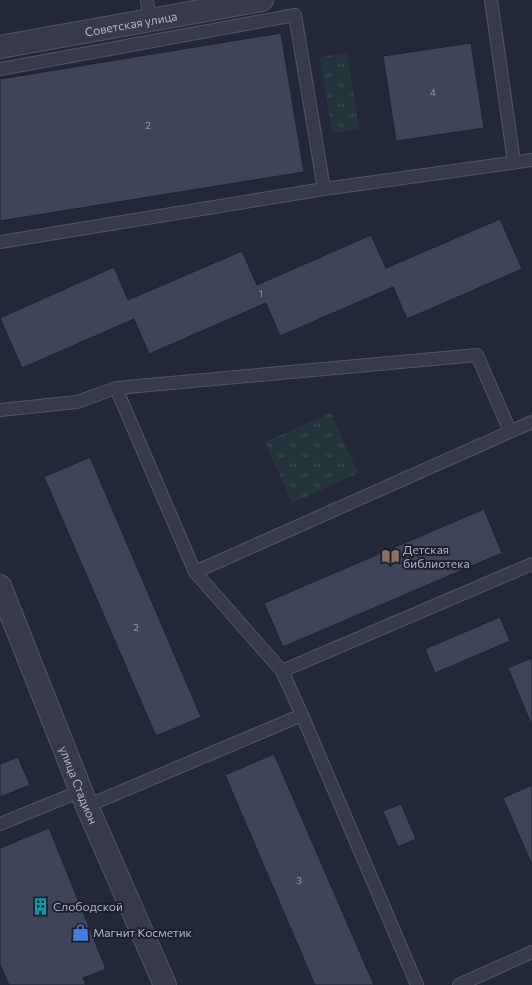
<svg xmlns="http://www.w3.org/2000/svg" width="532" height="985" font-family="Commissioner,sans-serif">
	<style>
		.grass { fill: url(#grass-tufts) }
		.building { fill: #3f4559; stroke: #1e2230 }
		.lines { fill: none; stroke-linecap: round; stroke-linejoin: round }
		.service-casing { stroke: #525564; stroke-width: 14 }
		.minor-casing { stroke: #525564; stroke-width: 24 }
		.service { stroke: #373b49; stroke-width: 12 }
		.minor { stroke: #373b49; stroke-width: 22 }
		.labels { text-anchor: middle; dominant-baseline: central; stroke-width: 4; stroke-linejoin: round; paint-order: stroke }
		.number-label { font-size: 10px; fill: #9599aa }
		.street-label { font-size: 12px; fill: #b2b5c5; stroke: #1c202e }
		.poi-label { font-size: 12px; fill: #b2b5c5; stroke: #1c202e; text-anchor: start }
	</style>
	<defs>
		<pattern id="grass-tufts" width="24" height="20" patternUnits="userSpaceOnUse"><rect width="24" height="20" fill="#25343a"/><path d="M3 7l-1-3M5 7V3M7 7l1-3M15 17l-1-3M17 17v-4M19 17l1-3" fill="none" stroke="#424f55"/></pattern>
	</defs>
	<rect width="100%" height="100%" fill="#232839"/>
	<g class="grass">
		<path d="M347,53L359,129L332,133L320,57Z"/>
		<path d="M331,413L358,473L292,503L265,442Z"/>
	</g>
	<g class="building">
		<path d="M281,33L304,172L0,221V79Z"/>
		<path d="M471,43L484,128L396,141L383,56Z"/>
		<path d="M500,219L522,269L407,319L393,287L280,336L266,303L149,354L134,319L22,368L0,318L114,267L128,300L242,251L257,285L371,235L386,268Z"/>
		<path d="M90,457L201,717L156,736L44,477Z"/>
		<path d="M484,509L502,553L283,647L264,603Z"/>
		<path d="M500,617L510,641L435,673L425,649Z"/>
		<path d="M532,658V726L508,668Z"/>
		<path d="M274,754L374,985H315L225,775Z"/>
		<path d="M18,757L30,785L0,797V764Z"/>
		<path d="M532,785V865L503,798Z"/>
		<path d="M401,804L416,839L398,847L383,811Z"/>
		<path d="M49,828L106,969L83,978L86,985H9L0,964V848Z"/>
	</g>
	<g class="lines">
		<defs>
			<g id="service">
				<path d="M147,0L150,20"/>
				<path d="M491,0L514,162"/>
				<path d="M0,69L295,15L324,189"/>
				<path d="M0,242L324,189L532,160"/>
				<path d="M116,388L477,355L510,431"/>
				<path d="M0,410L77,402L116,388L195,572L282,671L302,715"/>
				<path d="M195,572L532,422"/>
				<path d="M282,671L532,564"/>
				<path d="M87,806L302,715L417,985"/>
				<path d="M0,824L81,791"/>
				<path d="M459,985L532,952"/>
			</g>
			<g id="minor">
				<path id="s1" d="M0,47L262,0"/>
				<path id="s2" d="M0,586L87,806L165,985"/>
			</g>
		</defs>
		<use href="#service" class="service-casing"/>
		<use href="#minor" class="minor-casing"/>
		<use href="#service" class="service"/>
		<use href="#minor" class="minor"/>
	</g>
	<defs>
		<symbol id="library-bare" viewBox="-9 -9 18 18"><path d="M-6-4Q-3-5.5-.7-3.5V5Q-3 3-6 4ZM6-4Q3-5.5 .7-3.5V5Q3 3 6 4Z" fill="#8d6e63" stroke="#1c202e" stroke-width="2.5" paint-order="stroke"/></symbol>
		<symbol id="building-bare" viewBox="-9 -9 18 18"><path d="M-4-6H4V6H1V3H-1V6H-4ZM-2.5-4.3h1.7v1.8h-1.7ZM.8-4.3h1.7v1.8H.8ZM-2.5-1h1.7V.8h-1.7ZM.8-1h1.7V.8H.8Z" fill="#0f9aa8" stroke="#1c202e" stroke-width="2.5" paint-order="stroke"/></symbol>
		<symbol id="shop-bare" viewBox="-9 -9 18 18"><path d="M-5-2.5h2.3a2.7 3.5 0 0 1 5.4 0H5L5.5 6h-11ZM-1.5-2.5h3a1.5 2.3 0 0 0-3 0Z" fill="#3f7fe0" stroke="#1c202e" stroke-width="2.5" paint-order="stroke"/></symbol>
	</defs>
	<g fill-rule="evenodd">
		<use href="#library-bare" x="378" y="544" width="25" height="25"/>
		<use href="#building-bare" x="28" y="894" width="25" height="25"/>
		<use href="#shop-bare" x="68" y="920" width="25" height="25"/>
	</g>
	<g class="labels">
		<g class="number-label">
			<text x="433" y="92">4</text>
			<text x="148" y="125">2</text>
			<text x="261" y="293">1</text>
			<text x="136" y="627">2</text>
			<text x="299" y="880">3</text>
		</g>
		<g class="street-label">
			<text stroke="none"><textPath href="#s1" startOffset="133">Советская улица</textPath></text>
			<text stroke="none"><textPath href="#s2" startOffset="214">улица Стадион</textPath></text>
		</g>
		<g class="poi-label">
			<text x="403" y="549">Детская<tspan x="403" dy="14">библиотека</tspan></text>
			<text x="53" y="906">Слободской</text>
			<text x="93" y="932">Магнит Косметик</text>
		</g>
	</g>
</svg>
